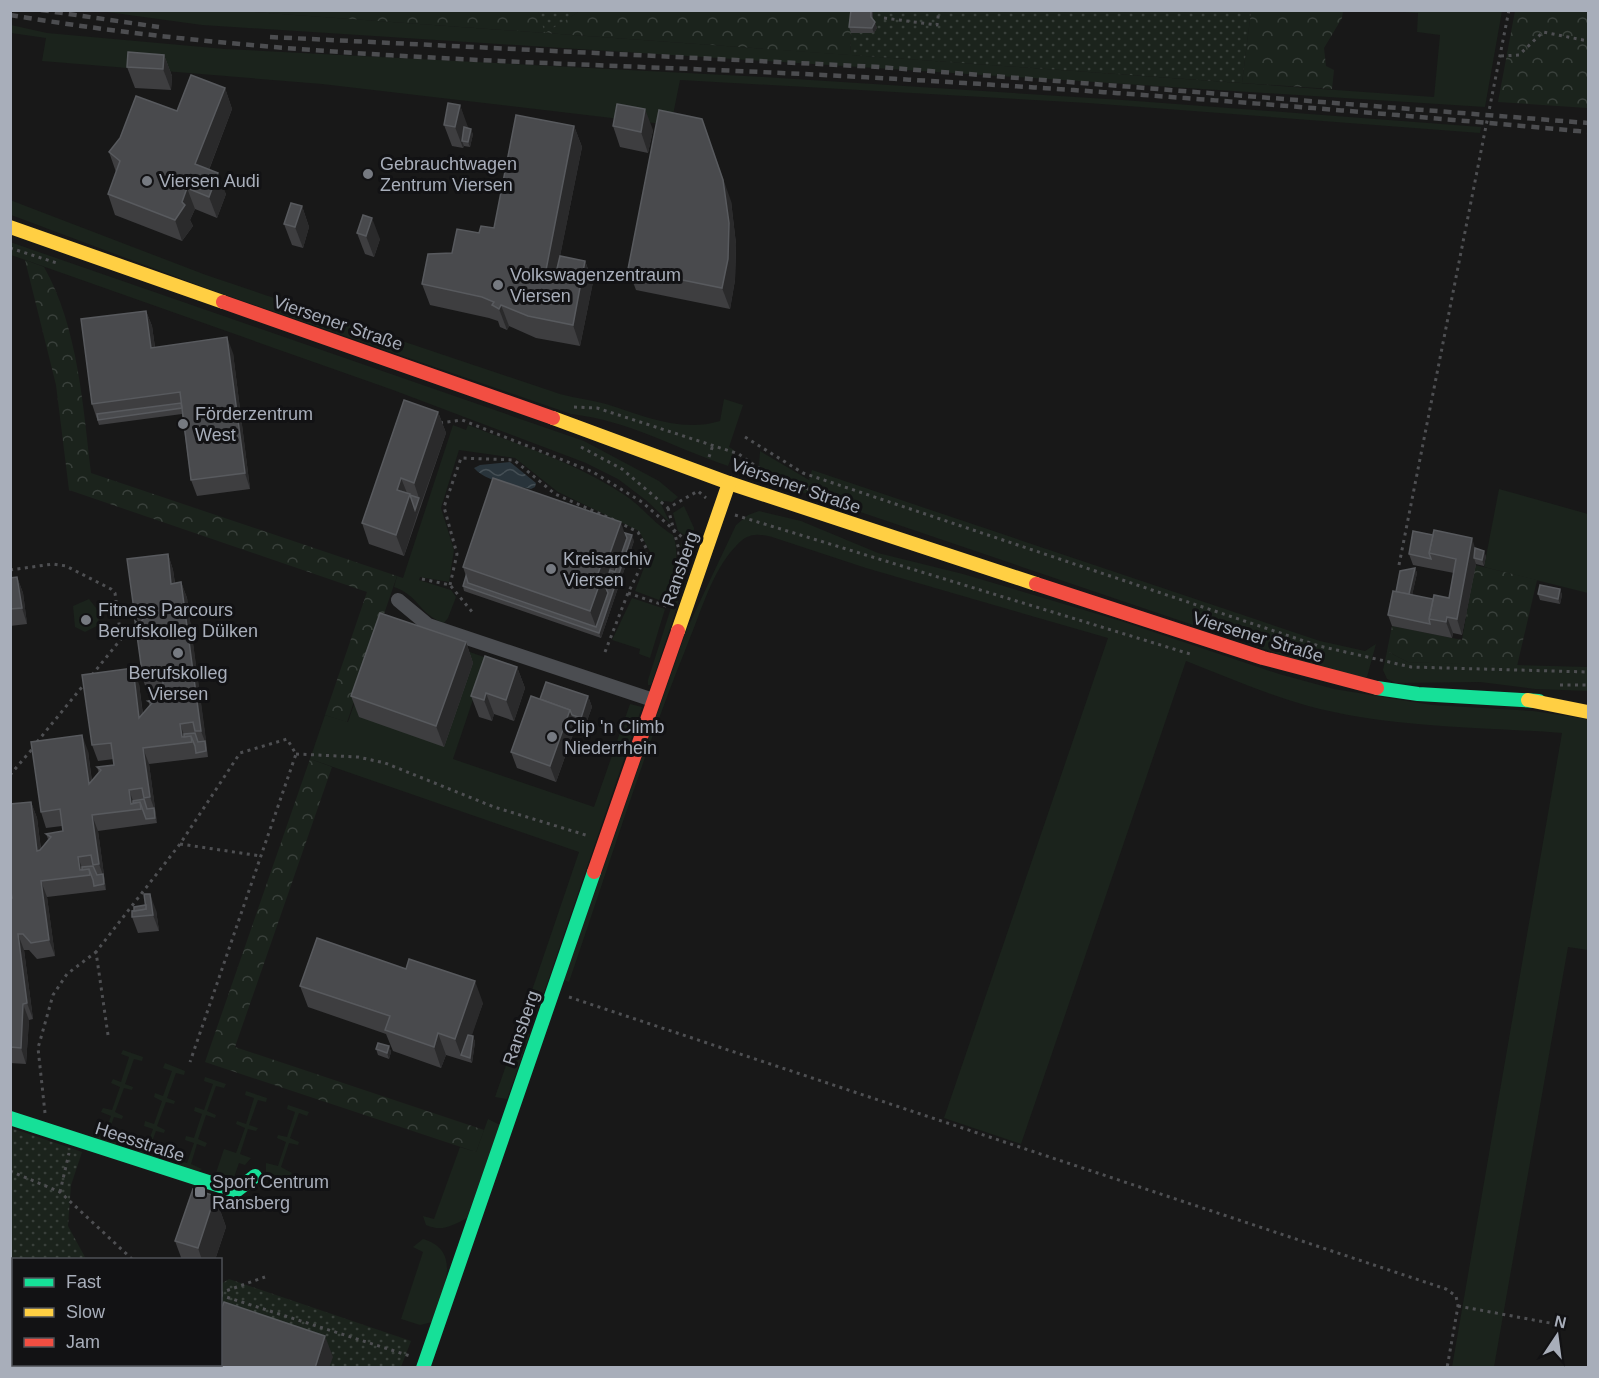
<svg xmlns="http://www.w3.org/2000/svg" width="1599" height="1378" font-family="Helvetica,sans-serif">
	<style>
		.green { fill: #1b231c }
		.forest { fill: url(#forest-crowns) }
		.park { fill: url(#park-dots) }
		.water { fill: url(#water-waves) }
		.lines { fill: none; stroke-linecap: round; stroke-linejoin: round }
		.path { stroke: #4e4f52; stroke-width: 3; stroke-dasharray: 3 4.5; stroke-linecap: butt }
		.street { stroke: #4b4d51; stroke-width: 14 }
		.fast { stroke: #16e098; stroke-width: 14 }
		.slow { stroke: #ffcf43; stroke-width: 14 }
		.jam { stroke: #f24e42; stroke-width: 14 }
		.rail { stroke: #4c4d50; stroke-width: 4.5; stroke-dasharray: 8 6; stroke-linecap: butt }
		.wall { fill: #3e3e40 }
		.shaded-wall { fill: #2a2a2b }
		.building { fill: #494a4d; stroke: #585a5e; stroke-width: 1.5 }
		.poi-dot { fill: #767a81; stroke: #121214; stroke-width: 2 }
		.labels { text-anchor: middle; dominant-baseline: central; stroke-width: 6; stroke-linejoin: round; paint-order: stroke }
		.poi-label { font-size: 18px; fill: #a8aeba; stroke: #121214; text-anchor: start }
		.street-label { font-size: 18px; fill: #a8aeba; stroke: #121214 }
	</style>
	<defs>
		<pattern id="forest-crowns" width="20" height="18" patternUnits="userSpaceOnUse" patternTransform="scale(1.5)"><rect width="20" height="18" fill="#1b231c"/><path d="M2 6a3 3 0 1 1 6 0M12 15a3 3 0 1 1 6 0" fill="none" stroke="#39403b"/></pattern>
		<pattern id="park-dots" width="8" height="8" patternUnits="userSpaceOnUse" patternTransform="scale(1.5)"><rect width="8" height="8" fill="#1b231c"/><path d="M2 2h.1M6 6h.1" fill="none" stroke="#39403b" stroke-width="1.8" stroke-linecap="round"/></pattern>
		<pattern id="water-waves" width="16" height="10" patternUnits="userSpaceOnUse" patternTransform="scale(1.5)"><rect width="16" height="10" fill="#29343b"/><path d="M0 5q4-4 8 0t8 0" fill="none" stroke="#454f55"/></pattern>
	</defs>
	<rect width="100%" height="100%" fill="#181818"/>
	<g class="green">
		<path d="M100,11H241L1434,97L1440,35L1417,32L1418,13L1389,11H1502L1485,107L202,25Z"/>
		<path d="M11,25L47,33L225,49L764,77L1123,100L1481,127L1480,133L1088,103L680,80L671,125L322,84L42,61L46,38L11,33Z"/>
		<path d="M10,200L206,275L560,394C575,398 591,400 606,404C645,416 680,433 720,421L724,399L743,405L729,447L734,450L728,466C675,448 627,420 571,414L214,291L11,215Z"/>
		<path d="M10,242L584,441L659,481L678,497L672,502L664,501L661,504L670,523L647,501L618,479L586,463L393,390L11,255Z"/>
		<path d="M453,425L466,430L468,425C520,445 575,463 623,494C641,505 654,524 673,535C681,555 673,583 667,603L635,591L650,552L639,531L558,492L515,458L459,450L441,508L454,550L449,582L420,577L419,580L451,590L456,597L448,618L444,623C418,614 420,596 394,587L397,576L403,578Z"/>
		<path d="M760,451L809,480L812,470L1320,641L1365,651L1376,644L1367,677H1346L766,480L759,465Z"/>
		<path d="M1499,489L1588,514V593L1484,567Z"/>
		<path d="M684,506L694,528L693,541L678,531L673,513Z"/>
		<path d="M759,511L801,521L878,553L963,574L1121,621L1279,674L1334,689L1432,705L1533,711L1588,719V950L1568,947L1494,1367H1452L1562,733C1482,727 1400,728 1320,709C1275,698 1230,678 1186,661L1021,1144L944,1118L1108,638L866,568L772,537C757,533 747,533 736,546C712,571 701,612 688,643C643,754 608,869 569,982L564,980L686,631L736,525L748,515Z"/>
		<path d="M681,543L691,552L675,613L651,685H648V680L678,586Z"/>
		<path d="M632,598L665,609L650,658L639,654L640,649L612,640Z"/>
		<path d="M89,599L100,613L97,626L85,632L75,627L73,606Z"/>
		<path d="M382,622L487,658L453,759L594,807L630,704L642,707L540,1004L537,1007L527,1005L579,852L310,759L325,715L348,722Z"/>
		<path d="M1387,651L1408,662L1588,667V691L1535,689L1480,682L1396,683L1387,679L1383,670Z"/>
		<path d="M519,1028L530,1034L507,1099L495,1097Z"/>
		<path d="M123,1050L143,1057L142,1061L134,1059L125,1084L133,1087L132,1090L124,1088L115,1112L123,1116L122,1119L114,1117L107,1136L119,1140L114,1146L92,1136V1132L104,1135L111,1116L101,1112L103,1108L112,1110L120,1087L111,1083L113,1079L121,1082L129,1057L121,1054Z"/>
		<path d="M165,1063L185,1071L184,1075L176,1073L167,1098L175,1101L174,1104L166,1102L157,1126L165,1130L164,1133L156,1131L149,1150L161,1154L156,1161L137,1155L134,1146L146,1149L153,1129L144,1126L145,1121L154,1124L162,1101L154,1097L155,1093L163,1096L172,1071L163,1068Z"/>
		<path d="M205,1077L226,1084L224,1088L216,1086L207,1111L216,1115L215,1118L206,1115L198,1139L207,1143L205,1147L197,1144L191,1164L202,1169L195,1174L179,1169L175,1160L187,1163L194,1143L185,1140L186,1136L194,1138L202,1114L194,1111L195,1107L204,1110L213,1084L204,1081Z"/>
		<path d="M246,1091L267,1098L266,1102L258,1100L249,1125L258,1128L256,1131L248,1129L240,1154L251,1158L245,1165L239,1163L231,1186L221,1182L216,1173L224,1149L236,1153L245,1128L236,1124L237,1121L246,1124L254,1098L245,1095Z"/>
		<path d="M288,1105L309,1112L307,1116L299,1113L290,1138L299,1142L298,1145L289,1143L281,1167L292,1173L286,1179L266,1172V1163L278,1166L286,1142L277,1138L278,1135L287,1137L295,1112L287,1109Z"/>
		<path d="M488,1119L500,1125L467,1218C452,1226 442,1232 426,1225L423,1216L434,1219L460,1147L476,1152Z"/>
		<path d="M423,1239C465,1251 441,1295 432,1322L420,1325L401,1319L423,1252L413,1247Z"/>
	</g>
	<g class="forest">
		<path d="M241,11H538L546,32L580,11H853L850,55Z"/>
		<path d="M1251,11H1343L1342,18L1324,48L1326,66L1334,70L1332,89L1242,83Z"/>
		<path d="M1515,11H1588V108L1498,102Z"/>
		<path d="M25,260L44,267C78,327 83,406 91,473L397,576L347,722L325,715L367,592L69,490L56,385Z"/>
		<path d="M1475,565L1537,580L1517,666L1408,662L1387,651L1392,626L1462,640Z"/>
		<path d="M310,759L332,767L235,1047L484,1130L476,1152L205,1062Z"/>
	</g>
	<g class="park">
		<path d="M538,11V10L580,11L545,33Z"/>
		<path d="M853,11H1251L1242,83L850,55Z"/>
		<path d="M11,1128L82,1152L71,1185L68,1226L86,1259L14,1260V1364H220L221,1284L229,1279L411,1341L401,1367L11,1368Z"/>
	</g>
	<path class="water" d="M510,462L536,483L535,487L531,489C513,485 486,482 474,468L480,465Z"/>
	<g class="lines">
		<g class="path">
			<path d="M884,18L937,25L939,10"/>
			<path d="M1501,56L1519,55L1543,32L1588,41"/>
			<path d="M10,248L60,264"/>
			<path d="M574,407L597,408L739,454C766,476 796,485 829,496"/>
			<path d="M440,423L462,420L593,472L642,502L690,544"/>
			<path d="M745,437L803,473L1319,646L1411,667L1588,672"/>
			<path d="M581,447L622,469L668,508L698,491L706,498"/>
			<path d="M709,457L713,445"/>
			<path d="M668,508L679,550L676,583"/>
			<path d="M735,515L1190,654"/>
			<path d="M1399,565L1509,10"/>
			<path d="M10,570L53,564L66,566L111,589L115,593L121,639L92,675"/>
			<path d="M422,579L450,585L473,613"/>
			<path d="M450,585L457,554L444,507L461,458L514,460L555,494L614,520"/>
			<path d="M628,593L669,607"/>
			<path d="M605,652L628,593L646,556V548L638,532L620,523"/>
			<path d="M1560,685H1588"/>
			<path d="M37,742L86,682"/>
			<path d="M296,754L358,757L385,763L494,807L589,836"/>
			<path d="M10,775L33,748"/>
			<path d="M180,844L261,856"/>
			<path d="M569,997L1446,1289L1456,1296L1458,1306L1447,1368"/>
			<path d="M108,1035L96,952L180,844L240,753L287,739L296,754L190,1062"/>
			<path d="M45,1113L38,1048L53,995L67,974L96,952"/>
			<path d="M10,1171L60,1192L133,1260"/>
			<path d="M60,1192L69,1153"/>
			<path d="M10,1261L14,1267"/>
			<path d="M220,1293L265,1277"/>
			<path d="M220,1295L410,1356"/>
			<path d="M1458,1306L1550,1323"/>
		</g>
		<path class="street" d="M398,600L428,625L653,700"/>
		<g class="fast">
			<path d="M1377,688L1418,694L1539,701"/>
			<path d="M10,1118L236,1191L255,1176"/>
			<path d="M423,1368L594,872"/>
		</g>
		<g class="slow">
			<path d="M10,227L223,302"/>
			<path d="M553,418L729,483L1036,584"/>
			<path d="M678,631L729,483"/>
			<path d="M1528,700L1588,712"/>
		</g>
		<g class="jam">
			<path d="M223,302L553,418"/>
			<path d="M1036,584L1263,658L1377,688"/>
			<path d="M594,872L678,631"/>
		</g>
		<g class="rail">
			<path d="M41,10L159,27"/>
			<path d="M10,15C272,59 539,61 803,74C1065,87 1327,108 1588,132"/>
			<path d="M270,37L879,67L1588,123"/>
		</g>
	</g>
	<g class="wall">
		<path d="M851,10H873V20L877,28L874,33H851L849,27Z"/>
		<path d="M164,55L172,76L171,90L135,88L127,67Z"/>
		<path d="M225,88L232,109L209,170L226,194L217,218L195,209L190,220L193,226L182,241L115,215L108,194L116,172L109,152L177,111Z"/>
		<path d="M460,105L467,128L473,134L470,147L464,146L463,148L452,146L444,125Z"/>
		<path d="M574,126L582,147L560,256L585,261L593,282L580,346L536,338L509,326L507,330L500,327L498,321L489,318L430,305L422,284L452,253L479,233L494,228Z"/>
		<path d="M613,126L653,130L648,153L620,147Z"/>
		<path d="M731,201L736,244L735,280L730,309L636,290L628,269Z"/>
		<path d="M302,206L309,227L303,248L292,245L284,224Z"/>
		<path d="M357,233L380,239L374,257L365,254Z"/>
		<path d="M146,311L152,326L155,347L233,353L250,489L197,496L191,480L182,414L99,425L92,404Z"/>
		<path d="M438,412L446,433L404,556L369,544L362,523Z"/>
		<path d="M634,541L601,638L464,591L463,586L466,576L463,567Z"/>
		<path d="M1475,548L1486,556L1484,566L1476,564L1462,635L1453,633L1452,638L1392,626L1388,615L1396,592L1415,568L1417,573L1412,595L1433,599L1449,598L1454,573L1413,565L1409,554Z"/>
		<path d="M168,554L173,570L175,583L181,582L187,598L208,757L149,764L157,823L98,831L106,890L47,897L55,956L37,959L29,950H24L33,1019L29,1020L26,1064L10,1063V899L12,898L11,893H10V804L31,802L37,818L41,849L48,839L46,834L63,831L62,826L46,828L41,812L88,751L92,781L99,773L97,767L114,765V759L98,761L92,745L139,684L143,714L150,706L148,701L165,698L164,693L148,695L143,679L139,624L134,610Z"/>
		<path d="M17,577L23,593L27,624L10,626V578Z"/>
		<path d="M1560,589L1562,595L1560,604L1540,600L1538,594Z"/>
		<path d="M466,642L473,663L444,747L359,717L351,696Z"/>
		<path d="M517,667L525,688L514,721L494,714L492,721L479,717L471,696Z"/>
		<path d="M588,696L592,707L584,729L576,726L556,782L517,768L511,752L540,699Z"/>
		<path d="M156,910L159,931L138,933L132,917Z"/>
		<path d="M300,986L483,1003L471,1036H473L475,1042L472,1063L446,1055L441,1068L393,1051L386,1034L308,1007Z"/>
		<path d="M389,1046L391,1052L389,1059L378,1055L376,1049Z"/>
		<path d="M215,1196L226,1227L215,1260H182L175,1241Z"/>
	</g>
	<g class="shaded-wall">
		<path d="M871,10H873L872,23L871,17Z"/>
		<path d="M875,22L877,28L874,33L872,28Z"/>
		<path d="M164,55L172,76L171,90L163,69Z"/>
		<path d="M225,88L232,109L203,185L195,164Z"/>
		<path d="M460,105L468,127L465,141H462L464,146L463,148L455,127Z"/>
		<path d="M645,109L653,130L648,153L641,132Z"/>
		<path d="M702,119L731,201L736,244L735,280L730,309L722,288Z"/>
		<path d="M574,126L582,147L553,291L546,270Z"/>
		<path d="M471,129L473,134L470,147L468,142Z"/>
		<path d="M218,173L226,194L217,218L209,197Z"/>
		<path d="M187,188L195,209L190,220L193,226L182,241L175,220Z"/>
		<path d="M302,206L309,227L303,248L295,227Z"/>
		<path d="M372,218L380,239L374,257L366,236Z"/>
		<path d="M585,261L593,282L580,346L573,325Z"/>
		<path d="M501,305L509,326L507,330L499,309Z"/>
		<path d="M146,311L152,326L157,363L151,348Z"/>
		<path d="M227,337L233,353L250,489L245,473Z"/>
		<path d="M438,412L446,433L417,515L415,510L419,498L414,483Z"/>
		<path d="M401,478L409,498L410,494L417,515L404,556L396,535L397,490Z"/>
		<path d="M621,522L628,544L617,577L609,556Z"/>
		<path d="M632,535L634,541L601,638L599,633Z"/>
		<path d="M1472,538L1477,554L1474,558L1476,564L1462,635L1457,619Z"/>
		<path d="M1484,551L1486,556L1484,566L1482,560Z"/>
		<path d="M168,554L173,570L177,600L171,584Z"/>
		<path d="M605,555L612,576L610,599L598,632L590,611L597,576Z"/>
		<path d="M1415,568L1417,573L1410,605L1408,599Z"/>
		<path d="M17,577L23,593L27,624L22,608Z"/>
		<path d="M181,582L187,598L207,747L201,731Z"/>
		<path d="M1560,589L1562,595L1560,604L1558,599Z"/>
		<path d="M1447,617L1453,633L1452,638L1446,622Z"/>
		<path d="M466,642L473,663L444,747L436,726Z"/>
		<path d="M517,667L525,688L514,721L506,700Z"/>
		<path d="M133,668L139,684L145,733L139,718Z"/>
		<path d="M486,693L494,714L492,721L484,700Z"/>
		<path d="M588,696L592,707L584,729L581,718Z"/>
		<path d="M570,710L576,726L556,782L550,766Z"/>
		<path d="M180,724L186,740L182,737Z"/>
		<path d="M82,735L88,751L94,800L89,784Z"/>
		<path d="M143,748L149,764L157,823L155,818L154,808L150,797Z"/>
		<path d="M129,790L135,806L131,804Z"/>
		<path d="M31,802L37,818L43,867L37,851Z"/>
		<path d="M92,815L98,831L106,890L104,884L103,875L99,864Z"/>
		<path d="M78,857L84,873L80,870Z"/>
		<path d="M41,881L47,897L55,956L49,940Z"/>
		<path d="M150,894L156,910L159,931L153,915Z"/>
		<path d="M18,934L24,950L33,1019L27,1003Z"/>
		<path d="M475,981L483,1003L465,1056L461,1055L455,1039Z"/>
		<path d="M23,1004L29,1020L26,1064L21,1048Z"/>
		<path d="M438,1033L446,1055L441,1068L434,1047Z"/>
		<path d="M473,1036L475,1042L472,1063L470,1058Z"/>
		<path d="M389,1046L391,1052L389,1059L387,1053Z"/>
		<path d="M215,1196L226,1227L215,1260H202L198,1248Z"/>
		<path d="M325,1336L333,1357L329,1368H315Z"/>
	</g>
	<g class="building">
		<path d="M851,10H871V17L875,22L872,28L849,27Z"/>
		<path d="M128,52L164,55L163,69L127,67Z"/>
		<path d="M191,75L225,88L195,164L218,173L209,197L187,188L182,202L185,205L175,220L108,194L120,161L109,152L120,138L136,96L177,111Z"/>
		<path d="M448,103L460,105L455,127L444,125Z"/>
		<path d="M617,104L645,109L641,132L613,126Z"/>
		<path d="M659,110L702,119L723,180L729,223L728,259L722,288L628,269Z"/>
		<path d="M516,115L574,126L546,270L556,273L560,256L585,261L573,325L528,316L501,305L499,309L492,305L494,302L482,297L422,284L428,254L452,253L457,229L479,233L481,226L494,228Z"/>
		<path d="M464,127L471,129L468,142L462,141Z"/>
		<path d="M291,203L302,206L295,227L284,224Z"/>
		<path d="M363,215L372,218L366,236L357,233Z"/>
		<path d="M146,311L151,348L227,337L245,473L191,480L180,392L92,404L81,319Z"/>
		<path d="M404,400L438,412L414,483L401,478L397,490L410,494L396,535L362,523Z"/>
		<path d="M181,403L182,408L98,420L97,414Z"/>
		<path d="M493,478L621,522L609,556L605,555L597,576L602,577L590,611L463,567Z"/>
		<path d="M410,495L419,498L415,510Z"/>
		<path d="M1434,530L1472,538L1457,619L1447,617L1446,622L1429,619L1434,595L1449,598L1456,559L1429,553Z"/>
		<path d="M1413,531L1433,535L1429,553L1431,559L1409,554Z"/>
		<path d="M625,533L632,535L599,633L463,586L466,576L468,583L596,627L608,593L605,586L610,570L615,572L627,538Z"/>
		<path d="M1475,548L1484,551L1482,560L1474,558Z"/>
		<path d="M168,554L171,584L181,582L201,731H195L193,722L180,724L182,737L191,736L192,742L143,748L150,797L144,798L142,788L129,790L131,804L140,802L141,809L92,815L99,864L93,865L91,855L78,857L80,870L89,869L90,875L41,881L49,940L31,943L23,934H18L27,1003L23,1004L21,1048L10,1047V899L12,898L10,886V804L31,802L37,851L40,850L51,837L46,834L63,831L60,809L41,812L31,742L82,735L89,784L101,770L97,767L114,765L111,743L92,745L82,675L133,668L139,718L152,703L148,701L165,698L162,676L143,679L135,621L139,624L150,611L149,608L134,610L127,559Z"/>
		<path d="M1415,568L1409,594L1396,592L1400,571Z"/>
		<path d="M17,577L22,608L10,609V578Z"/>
		<path d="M1540,585L1560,589L1558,599L1538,594Z"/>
		<path d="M1393,591L1433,599L1429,619L1430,624L1388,615Z"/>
		<path d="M380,613L466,642L436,726L351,696Z"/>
		<path d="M485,656L517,667L506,700L486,693L484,700L471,696Z"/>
		<path d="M546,682L588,696L581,718L572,715L570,710L540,699Z"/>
		<path d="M531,696L570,710L550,766L511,752Z"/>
		<path d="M195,733L198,742L205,741L206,751L196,753L195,746L191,736L184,737V734Z"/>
		<path d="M144,799L147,809L154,808L155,818L146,819L140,802L133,803V801Z"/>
		<path d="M93,866L97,875L103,874L104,884L94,886L93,880L89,869L82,870V867Z"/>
		<path d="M144,894H150L153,915L132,917V911L146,909Z"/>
		<path d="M146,905V909L134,911V907Z"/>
		<path d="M317,938L406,969L409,959L475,981L455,1039L438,1033L434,1047L385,1030L390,1016L300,986Z"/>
		<path d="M468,1035L473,1036L470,1058L461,1055Z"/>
		<path d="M378,1043L389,1046L387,1053L376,1049Z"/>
		<path d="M193,1189L215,1196L198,1248L175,1241Z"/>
		<path d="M224,1302L325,1336L315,1368H72L65,1365H220V1312Z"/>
	</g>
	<g class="poi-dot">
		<circle cx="368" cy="174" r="6"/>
		<circle cx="147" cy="181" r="6"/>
		<circle cx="498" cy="285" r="6"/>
		<circle cx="183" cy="424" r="6"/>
		<circle cx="551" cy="569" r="6"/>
		<circle cx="86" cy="620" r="6"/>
		<circle cx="178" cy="653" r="6"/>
		<circle cx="552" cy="737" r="6"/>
		<rect x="194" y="1186" width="12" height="12" rx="3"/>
	</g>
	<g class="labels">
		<g class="poi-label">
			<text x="380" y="164">Gebrauchtwagen<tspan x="380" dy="21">Zentrum Viersen</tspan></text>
			<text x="159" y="181">Viersen Audi</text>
			<text x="510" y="275">Volkswagenzentraum<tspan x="510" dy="21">Viersen</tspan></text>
			<text x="195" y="414">Förderzentrum<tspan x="195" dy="21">West</tspan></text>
			<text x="563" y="559">Kreisarchiv<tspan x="563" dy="21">Viersen</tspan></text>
			<text x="98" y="610">Fitness Parcours<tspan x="98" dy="21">Berufskolleg Dülken</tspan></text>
			<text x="178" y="673" text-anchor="middle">Berufskolleg<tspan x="178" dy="21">Viersen</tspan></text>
			<text x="564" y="727">Clip 'n Climb<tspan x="564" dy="21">Niederrhein</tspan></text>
			<text x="212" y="1182">Sport Centrum<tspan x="212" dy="21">Ransberg</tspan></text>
		</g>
		<g class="street-label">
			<text transform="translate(338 323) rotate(19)">Viersener Straße</text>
			<text transform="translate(796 486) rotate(19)">Viersener Straße</text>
			<text transform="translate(680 569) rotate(-71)">Ransberg</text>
			<text transform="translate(1258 637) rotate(17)">Viersener Straße</text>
			<text transform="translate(521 1028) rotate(-71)">Ransberg</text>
			<text transform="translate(140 1142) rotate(18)">Heesstraße</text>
		</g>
	</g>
	<rect width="1599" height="1378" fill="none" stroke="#a8aeba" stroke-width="24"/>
	<rect x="12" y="1258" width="210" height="108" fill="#121214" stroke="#4e5056" stroke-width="1.5"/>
	<rect x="24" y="1278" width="30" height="9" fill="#16e098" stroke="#4e5056" stroke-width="1.5"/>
	<text x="66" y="1288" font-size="18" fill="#a8aeba">Fast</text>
	<rect x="24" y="1308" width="30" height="9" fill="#ffcf43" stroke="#4e5056" stroke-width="1.5"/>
	<text x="66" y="1318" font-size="18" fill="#a8aeba">Slow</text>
	<rect x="24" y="1338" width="30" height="9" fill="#f24e42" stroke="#4e5056" stroke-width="1.5"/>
	<text x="66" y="1348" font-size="18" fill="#a8aeba">Jam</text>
	<g transform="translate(1557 1336) rotate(13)" stroke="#121214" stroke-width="4.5" paint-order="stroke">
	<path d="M0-4.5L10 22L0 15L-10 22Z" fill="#a8aeba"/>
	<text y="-9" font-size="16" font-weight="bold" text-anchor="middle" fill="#a8aeba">N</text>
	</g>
</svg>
